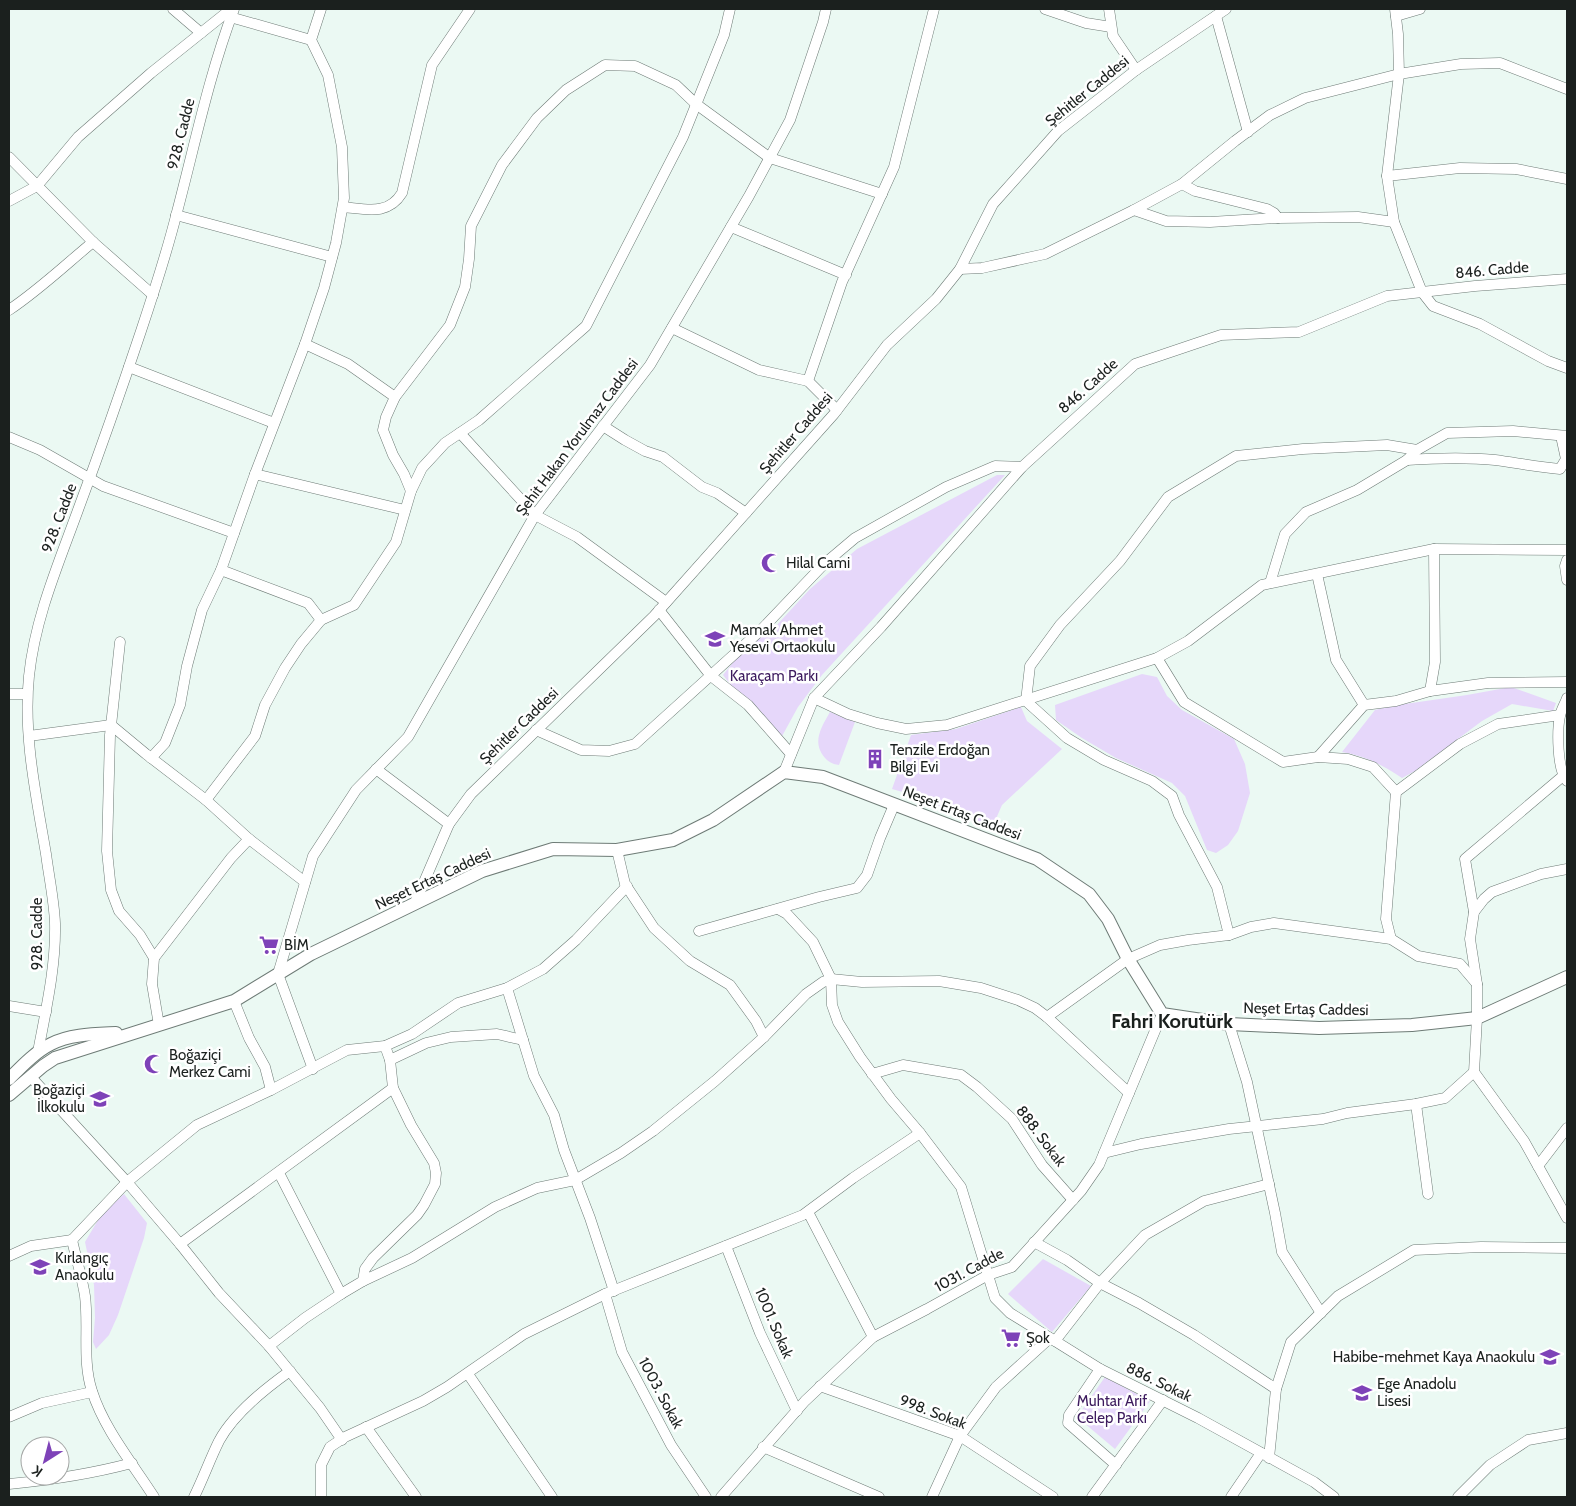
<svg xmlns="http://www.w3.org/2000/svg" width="1576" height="1506" font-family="Cabin,sans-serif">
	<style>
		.green { fill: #e6d7fa }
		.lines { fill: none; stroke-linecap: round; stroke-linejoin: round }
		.minor-casing { stroke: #6e7b76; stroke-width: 11 }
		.major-casing { stroke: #6e7b76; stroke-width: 14 }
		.minor { stroke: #fff; stroke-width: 10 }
		.major { stroke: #fff; stroke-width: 12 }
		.labels { text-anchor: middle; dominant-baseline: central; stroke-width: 5; stroke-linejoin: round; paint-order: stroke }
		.street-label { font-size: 15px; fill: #1b201e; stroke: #fff }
		.poi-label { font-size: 15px; fill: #1b201e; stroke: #fff; text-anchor: start }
		.park-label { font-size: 15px; fill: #3d1b5e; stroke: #fff }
		.district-label { font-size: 20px; font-weight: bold; fill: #1b201e; stroke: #fff }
	</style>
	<rect width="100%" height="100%" fill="#ebf9f3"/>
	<g class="green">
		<path d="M997,475H1005L822,675L798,707L781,738L736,692L723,675L739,655L775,627L810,589L857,549Z"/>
		<path d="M1142,674L1157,677L1167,696L1182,710L1234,739L1245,764L1250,793L1238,831L1228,845L1216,853L1207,850L1185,796L1172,783L1116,758L1082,738L1056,720L1055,705Z"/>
		<path d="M1511,687L1556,703L1553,711L1512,704L1482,721L1415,771L1402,778C1383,765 1365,756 1342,752L1375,710L1391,706L1467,695Z"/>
		<path d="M1021,707L1027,721L1062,749L1002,805L991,830L917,796L892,789L911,735L956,729Z"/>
		<path d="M830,712L855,722L839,765C831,764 827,761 822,754C813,740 822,726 830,712Z"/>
		<path d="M124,1194L147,1223L144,1238L118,1315L109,1335L96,1349L93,1342L95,1318L94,1285L85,1242L101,1215Z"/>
		<path d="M1043,1259L1091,1286L1052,1332L1008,1294Z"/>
		<path d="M1105,1377L1150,1401L1115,1449L1077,1417Z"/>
	</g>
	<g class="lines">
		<defs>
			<g id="minor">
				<path d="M173,9L201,33"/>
				<path d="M1045,9L1086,23L1111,27"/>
				<path d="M1109,9L1113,36L1136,70"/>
				<path d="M1395,9L1398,34L1399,74L1387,176L1394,222L1422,292L1433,306L1480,324L1548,361L1567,368"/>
				<path d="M1216,16L1248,132"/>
				<path d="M1396,16L1420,9"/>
				<path d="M230,17L311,40"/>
				<path d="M9,157L93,242L153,295"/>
				<path d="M1387,176L1460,168L1516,169L1567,179"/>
				<path d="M1182,184L1195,191L1267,209L1274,213L1278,218"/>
				<path d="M9,201L37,186L78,137L151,73L231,9"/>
				<path d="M343,207C366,209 388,216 402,193L432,65L470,9"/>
				<path d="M1134,210L1182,184L1235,141L1270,115L1305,98L1399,74L1461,64L1500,63L1567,89"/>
				<path d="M176,215L332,257"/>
				<path d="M731,227L846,275"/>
				<path d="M960,269L982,268L1045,254L1134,210L1166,221L1210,222L1278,218L1358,217L1394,222"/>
				<path d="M9,310C39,290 65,265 93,242"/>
				<path d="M672,328L759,370L808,381"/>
				<path d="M305,344L348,364L395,397"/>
				<path d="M129,367L274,423"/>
				<path d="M837,410L808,381L842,282L894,167L934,9"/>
				<path d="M603,426L625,440L645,451L663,457L702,487L717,493L746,513"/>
				<path d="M460,433L535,515L577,537L666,602"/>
				<path d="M9,437L40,450L103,486L234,533"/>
				<path d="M1407,460C1436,458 1466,457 1495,460C1517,463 1538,467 1560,469L1566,459L1561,436"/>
				<path d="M255,474L405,510"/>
				<path d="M411,491L404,474L393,455L383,430L386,417L395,397L450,325L465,287L469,259L471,226L502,165L537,118L566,90L605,65L635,66L676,85L696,104L770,158L882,194"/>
				<path d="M1567,560L1565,566L1567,580"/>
				<path d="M221,570L308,603L321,620"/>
				<path d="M1317,574L1336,660L1364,705"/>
				<path d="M1270,583L1285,534L1306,512L1357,490L1407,460L1417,450L1447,433L1513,431L1567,436"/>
				<path d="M659,610L711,676L748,705L791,754"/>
				<path d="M120,642L110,735L107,851L111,890L119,911L140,935L154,958"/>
				<path d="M1157,658L1184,702L1283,762L1318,757L1348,759L1373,767L1396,792"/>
				<path d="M1430,691L1435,662L1434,549"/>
				<path d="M9,694H27"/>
				<path d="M814,698L848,714L877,723L906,729L947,725L1157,658L1188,641L1262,585L1434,549L1567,550"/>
				<path d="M1026,701L1030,666L1060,625L1120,561L1168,497L1236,456L1303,449L1387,445L1417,450"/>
				<path d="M1026,701L1067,738L1104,760L1152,781L1172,796L1179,815L1217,887L1229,935"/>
				<path d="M536,730L581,750L609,751L635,744L761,630L823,565L855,538L946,487L995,466L1022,467"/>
				<path d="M29,736L111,725L146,754L206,800L249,839L305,882"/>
				<path d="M1318,757L1364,705L1396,701L1430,691L1488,683L1567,682"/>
				<path d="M151,758L165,743L180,705L187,666L202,610L221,570L255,474L305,344L324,288L336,243L344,198L342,147L328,75L311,40L321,9"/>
				<path d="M376,769L449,824"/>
				<path d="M784,772L814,698L881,627L1022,467L1135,364L1221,335L1299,332L1387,296L1475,286L1567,279"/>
				<path d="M1567,781C1557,770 1557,730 1560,716C1561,710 1565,704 1567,698"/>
				<path d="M206,800L255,736L265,705L285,668L301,644L321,620L354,605L396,542L411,491L422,468L445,443L479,420L586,326L683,137L724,35L730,9"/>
				<path d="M617,850L625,884L654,928L690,961L730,985L756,1021L764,1037"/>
				<path d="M1567,869L1541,874L1492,892L1484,899L1474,912L1470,939L1477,984V1018L1474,1072L1524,1141L1567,1218"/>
				<path d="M415,903L449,824L471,794L654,616L834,414L887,345L936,299L960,269L993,204L1058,131L1136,70L1226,9"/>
				<path d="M778,909L787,914L813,942L831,979L832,1005L838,1022L860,1057L891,1099L920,1133L961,1187L995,1298L1010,1313L1100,1369L1198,1418L1314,1482L1334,1497"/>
				<path d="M1474,912L1465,859L1563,776"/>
				<path d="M699,931L819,897L857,888L867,875L880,838L894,805"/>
				<path d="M1391,939L1386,919L1396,792L1460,744L1498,724L1560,715"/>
				<path d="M507,988L534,1076L554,1115L564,1150L590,1218L614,1291"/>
				<path d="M234,1001L249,1038L265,1067L271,1090"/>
				<path d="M9,1006L46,1012"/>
				<path d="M1047,1017L1128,959L1160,945L1188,940L1229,935L1251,927L1274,923L1391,939L1418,956L1460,964L1477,984"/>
				<path d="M1229,1024L1247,1082L1275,1213L1282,1252L1321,1313"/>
				<path d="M159,1025L152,984L154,958L231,858L249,839"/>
				<path d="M38,1052C46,1009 56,967 55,923C54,900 49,877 46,854C36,795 23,735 29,676C35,618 58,565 78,510C100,451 121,391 141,331C154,292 167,252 177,212C195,144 209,75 234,9"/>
				<path d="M390,1060L426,1043L451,1037L497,1034L523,1040"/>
				<path d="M313,1069L278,974L313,856L356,790L408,737L535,515L650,365L749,196L790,120L823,22L826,9"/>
				<path d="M872,1074L903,1065L961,1075L977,1087L1012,1119L1042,1165L1073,1200"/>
				<path d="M31,1077L127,1182L180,1244L219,1293L269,1346L320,1408L342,1440"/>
				<path d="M1416,1104L1428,1194"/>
				<path d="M1104,1153L1141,1144L1229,1129L1323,1119L1347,1113L1416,1104L1445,1098L1474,1072"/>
				<path d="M1538,1166L1567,1128"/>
				<path d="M279,1173L341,1294"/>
				<path d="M808,1212L873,1337"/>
				<path d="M72,1240L127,1182L197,1125L271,1090L347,1050L385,1046L412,1034L458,1003L507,988L543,969L576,940L627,886"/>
				<path d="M72,1240C76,1258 82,1277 85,1296C89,1327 82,1361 92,1391C104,1429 133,1464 154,1497"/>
				<path d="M1034,1242L1067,1260L1100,1283L1139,1303L1194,1335L1276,1389"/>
				<path d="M180,1244L393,1088"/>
				<path d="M726,1246L760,1333L797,1411"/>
				<path d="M9,1256L31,1246L72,1240"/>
				<path d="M363,1281L365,1269L373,1258L417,1215L424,1205L435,1184L436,1173L434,1163L411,1125L393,1088L390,1060L385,1046"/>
				<path d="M605,1294L622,1352L671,1445L706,1497"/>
				<path d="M1055,1341L1100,1283L1145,1235L1204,1201L1269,1184"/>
				<path d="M269,1346L305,1318L341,1294L363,1281L412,1258L495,1207L537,1188L575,1180L621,1153L653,1131L715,1081L764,1037L806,994L823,982L831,979L862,982L939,981L981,988L1018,1000L1035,1008L1047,1017L1129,1093"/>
				<path d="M1100,1369L1069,1415L1068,1423L1116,1465"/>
				<path d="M468,1374L552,1497"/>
				<path d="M820,1386L960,1436L1053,1497"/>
				<path d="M9,1417L42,1403L92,1392"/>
				<path d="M366,1427L416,1497"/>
				<path d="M763,1447L879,1497"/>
				<path d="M1269,1458L1276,1389L1291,1342L1338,1296L1414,1250L1481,1247L1567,1248"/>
				<path d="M9,1484C51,1480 91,1474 132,1463"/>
				<path d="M194,1497C203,1479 210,1459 219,1441C233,1415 266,1388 290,1371"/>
				<path d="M321,1497V1465L330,1447L345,1437L423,1401L447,1387L524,1334L605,1294L803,1215L853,1178L920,1133"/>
				<path d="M721,1497L805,1401L873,1337L927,1309L988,1275L1012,1267L1081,1191L1099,1165L1162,1014"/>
				<path d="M932,1497L960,1436L996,1387L1050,1338"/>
				<path d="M1092,1497L1163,1400"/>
				<path d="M1231,1497L1261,1453"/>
				<path d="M1458,1497L1490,1465L1528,1440L1567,1433"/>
			</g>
			<g id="major">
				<path d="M9,1079C21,1067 35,1052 51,1044C70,1034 95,1034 116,1033"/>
				<path d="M9,1095L43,1066L55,1058L234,1001L311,954L482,871L553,849L617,850L673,840L713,820L784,772L823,777L1037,859L1089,894L1108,919L1128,959L1162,1014L1229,1024L1319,1028L1412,1025L1477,1018L1567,977"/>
			</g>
		</defs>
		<use href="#minor" class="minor-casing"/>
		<use href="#major" class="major-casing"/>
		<use href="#minor" class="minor"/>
		<use href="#major" class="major"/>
	</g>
	<defs>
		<symbol id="mosque-bare" viewBox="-9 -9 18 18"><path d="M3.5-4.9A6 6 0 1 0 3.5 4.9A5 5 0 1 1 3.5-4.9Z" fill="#7e42b8" stroke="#fff" stroke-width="2.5" paint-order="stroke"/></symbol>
		<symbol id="school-bare" viewBox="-9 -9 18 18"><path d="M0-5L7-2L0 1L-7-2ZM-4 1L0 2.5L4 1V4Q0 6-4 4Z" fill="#7e42b8" stroke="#fff" stroke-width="2.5" paint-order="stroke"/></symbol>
		<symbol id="building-bare" viewBox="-9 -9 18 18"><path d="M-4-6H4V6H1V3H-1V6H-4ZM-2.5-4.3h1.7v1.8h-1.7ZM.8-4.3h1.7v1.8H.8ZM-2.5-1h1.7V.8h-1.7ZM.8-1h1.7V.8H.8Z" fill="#7e42b8" stroke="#fff" stroke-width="2.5" paint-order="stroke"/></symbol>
		<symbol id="supermarket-bare" viewBox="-9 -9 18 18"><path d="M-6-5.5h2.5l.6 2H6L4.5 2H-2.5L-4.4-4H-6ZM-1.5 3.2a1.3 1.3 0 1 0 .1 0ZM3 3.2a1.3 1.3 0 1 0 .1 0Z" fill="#7e42b8" stroke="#fff" stroke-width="2.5" paint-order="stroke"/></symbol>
	</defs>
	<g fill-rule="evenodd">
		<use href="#mosque-bare" x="757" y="549" width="28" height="28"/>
		<use href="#school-bare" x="701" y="625" width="28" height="28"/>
		<use href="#building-bare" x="861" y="745" width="28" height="28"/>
		<use href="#supermarket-bare" x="255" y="931" width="28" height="28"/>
		<use href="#mosque-bare" x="140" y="1050" width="28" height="28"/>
		<use href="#school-bare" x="86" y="1085" width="28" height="28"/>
		<use href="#school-bare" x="26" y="1253" width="28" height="28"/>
		<use href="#supermarket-bare" x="997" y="1324" width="28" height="28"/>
		<use href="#school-bare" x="1536" y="1343" width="28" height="28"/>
		<use href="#school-bare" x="1348" y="1379" width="28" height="28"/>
	</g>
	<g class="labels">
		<g class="street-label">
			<text transform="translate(1087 91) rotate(-39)">Şehitler Caddesi</text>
			<text transform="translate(181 134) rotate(-76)">928. Cadde</text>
			<text transform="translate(1492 270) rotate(-5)">846. Cadde</text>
			<text transform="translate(1088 386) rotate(-42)">846. Cadde</text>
			<text transform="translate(796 433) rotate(-49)">Şehitler Caddesi</text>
			<text transform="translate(577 437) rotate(-53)">Şehit Hakan Yorulmaz Caddesi</text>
			<text transform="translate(59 518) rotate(-69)">928. Cadde</text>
			<text transform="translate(519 726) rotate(-44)">Şehitler Caddesi</text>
			<text transform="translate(962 813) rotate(21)">Neşet Ertaş Caddesi</text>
			<text transform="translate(433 879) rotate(-25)">Neşet Ertaş Caddesi</text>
			<text transform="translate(37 934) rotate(-90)">928. Cadde</text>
			<text transform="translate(1306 1009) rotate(1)">Neşet Ertaş Caddesi</text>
			<text transform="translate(1041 1136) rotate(53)">888. Sokak</text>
			<text transform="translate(969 1270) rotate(-28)">1031. Cadde</text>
			<text transform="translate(774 1323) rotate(67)">1001. Sokak</text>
			<text transform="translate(1159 1382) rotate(26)">886. Sokak</text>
			<text transform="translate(661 1393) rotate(62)">1003. Sokak</text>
			<text transform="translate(933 1412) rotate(21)">998. Sokak</text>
		</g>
		<g class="poi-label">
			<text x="786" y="563">Hilal Cami</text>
			<text x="730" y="630">Mamak Ahmet<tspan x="730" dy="17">Yesevi Ortaokulu</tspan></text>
			<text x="890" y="750">Tenzile Erdoğan<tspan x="890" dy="17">Bilgi Evi</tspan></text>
			<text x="284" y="945">BİM</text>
			<text x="169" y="1055">Boğaziçi<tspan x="169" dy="17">Merkez Cami</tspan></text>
			<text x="85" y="1090" text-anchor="end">Boğaziçi<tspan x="85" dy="17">İlkokulu</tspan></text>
			<text x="55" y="1258">Kırlangıç<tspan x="55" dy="17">Anaokulu</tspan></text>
			<text x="1026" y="1338">Şok</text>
			<text x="1535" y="1357" text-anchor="end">Habibe-mehmet Kaya Anaokulu</text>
			<text x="1377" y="1384">Ege Anadolu<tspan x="1377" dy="17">Lisesi</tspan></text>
		</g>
		<g class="park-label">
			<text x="774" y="676">Karaçam Parkı</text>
			<text x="1112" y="1401">Muhtar Arif<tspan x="1112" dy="17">Celep Parkı</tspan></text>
		</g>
		<g class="district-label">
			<text x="1172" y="1021">Fahri Korutürk</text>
		</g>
	</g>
	<rect width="1576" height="1506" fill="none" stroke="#1b201e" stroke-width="20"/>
	<g transform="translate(45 1461) rotate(216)"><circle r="24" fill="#ffffff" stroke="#a4a6a5"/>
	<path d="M0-4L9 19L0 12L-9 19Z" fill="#7e42b8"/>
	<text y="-8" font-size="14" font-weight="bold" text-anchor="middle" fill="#1b201e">K</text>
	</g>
</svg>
